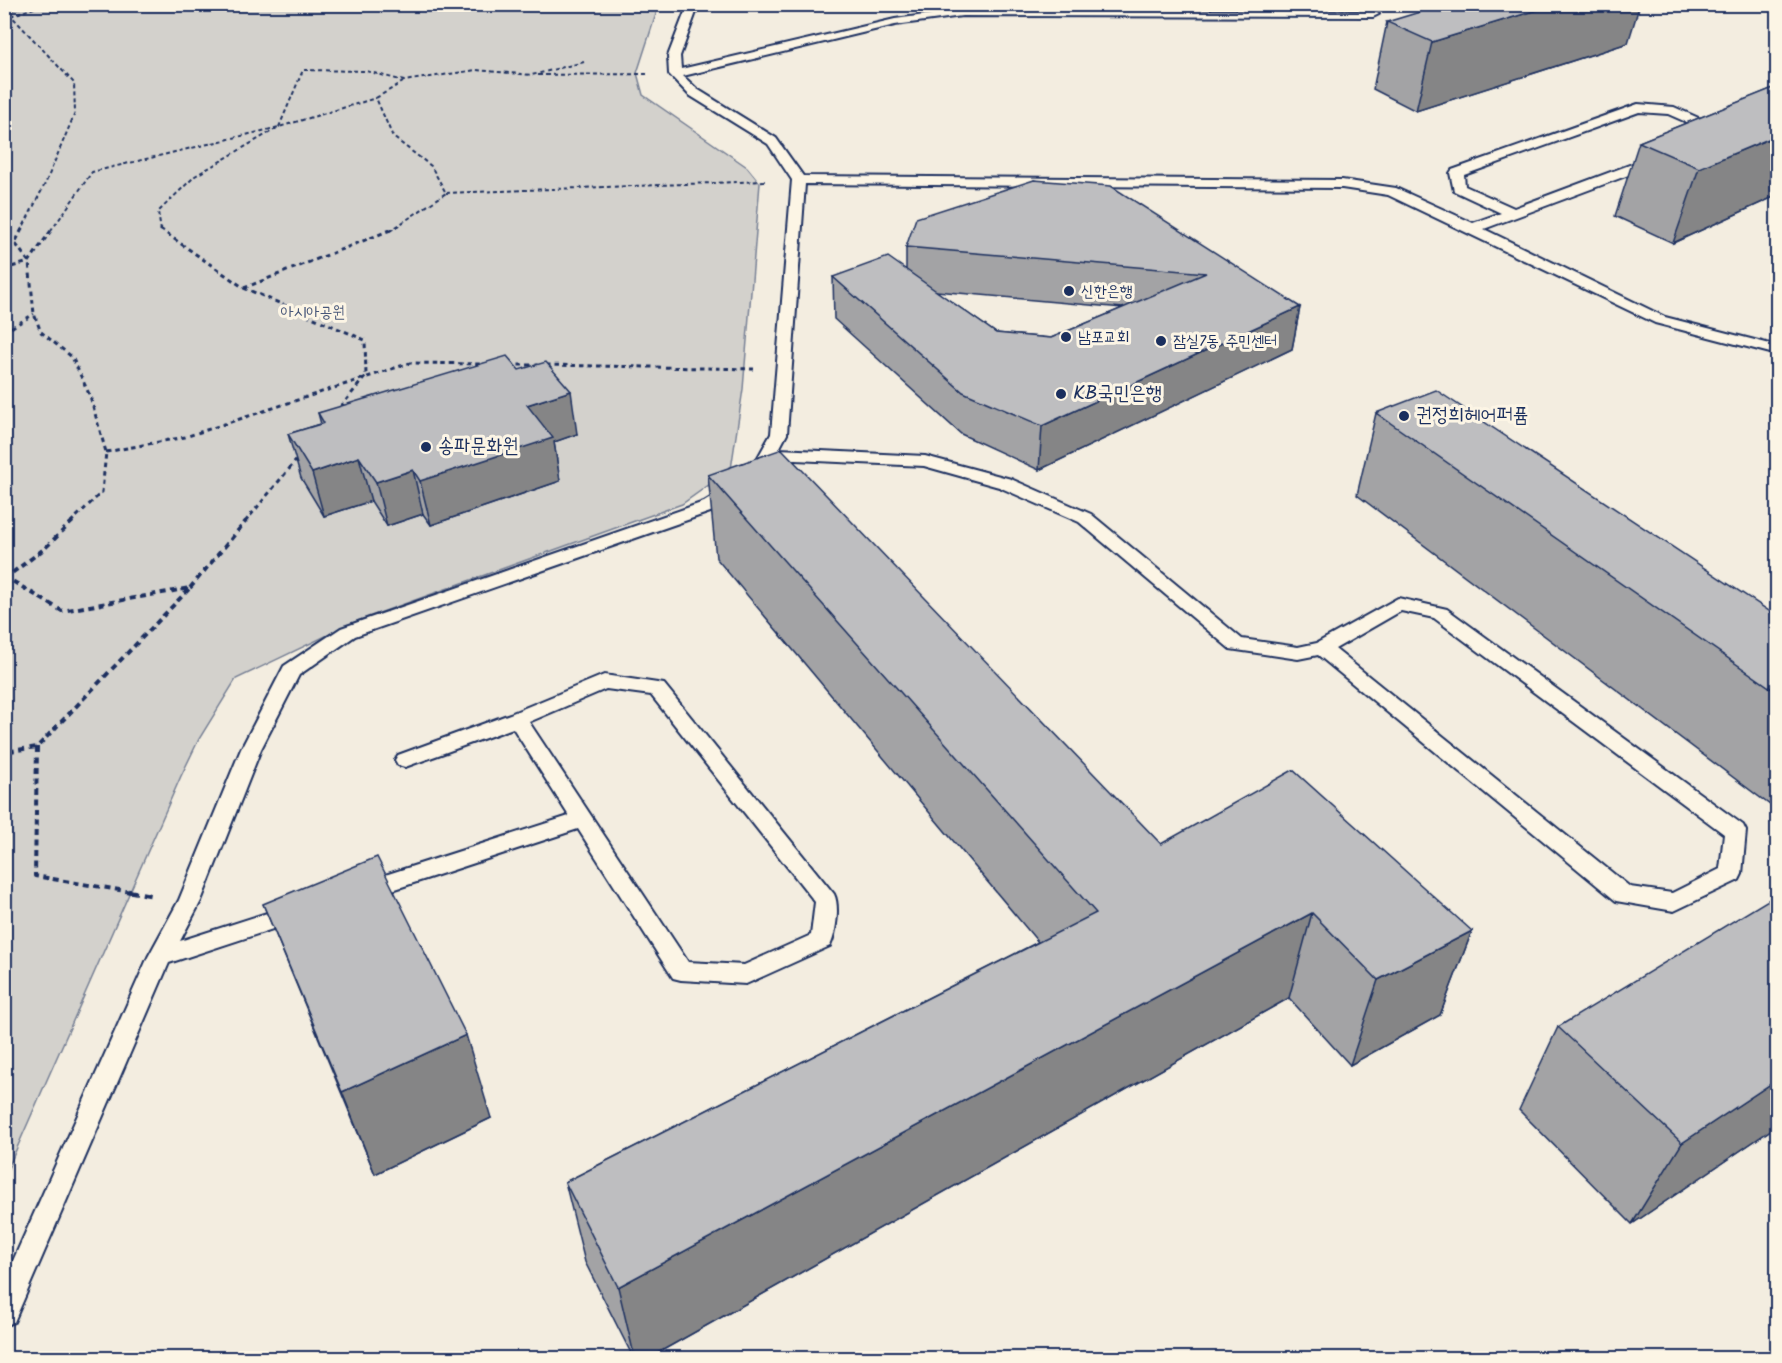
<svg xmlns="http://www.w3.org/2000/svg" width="1782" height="1363" font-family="Kalam,'Poor Story',sans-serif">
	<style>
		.green { fill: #d3d1cc; stroke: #778095; stroke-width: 1.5 }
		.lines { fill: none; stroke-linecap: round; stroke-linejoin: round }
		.service-casing { stroke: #1b2f5e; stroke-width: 4 }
		.path-far3 { stroke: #1b2f5e; stroke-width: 2; stroke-dasharray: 4 3; stroke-linecap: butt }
		.path-far2 { stroke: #1b2f5e; stroke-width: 3; stroke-dasharray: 4.5 4; stroke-linecap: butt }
		.path-far1 { stroke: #1b2f5e; stroke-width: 4; stroke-dasharray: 6 4.5; stroke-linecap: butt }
		.path { stroke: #1b2f5e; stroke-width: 4.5; stroke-dasharray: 8 6; stroke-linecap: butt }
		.service { fill: #fcf5e5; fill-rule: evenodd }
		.wall { fill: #a3a3a5; stroke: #1b2f5e; stroke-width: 1.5; fill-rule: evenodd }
		.shaded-wall { fill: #858586; stroke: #1b2f5e; stroke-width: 1.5 }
		.building { fill: #bebec0; stroke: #1b2f5e; stroke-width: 1.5 }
		.poi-dot { fill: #1b2f5e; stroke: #fcf5e5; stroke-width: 2 }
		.labels { text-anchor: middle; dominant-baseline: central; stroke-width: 6; stroke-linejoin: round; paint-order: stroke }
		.far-poi-label { font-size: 16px; fill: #1b2f5e; stroke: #fcf5e5; text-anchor: start }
		.far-park-label { font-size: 16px; fill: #49587a; stroke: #fcf5e5 }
		.poi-label { font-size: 20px; fill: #1b2f5e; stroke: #fcf5e5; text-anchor: start }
	</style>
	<rect width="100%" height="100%" fill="#f3ede0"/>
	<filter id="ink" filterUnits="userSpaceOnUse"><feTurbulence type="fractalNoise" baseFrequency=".0167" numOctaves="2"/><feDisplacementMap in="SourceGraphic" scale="12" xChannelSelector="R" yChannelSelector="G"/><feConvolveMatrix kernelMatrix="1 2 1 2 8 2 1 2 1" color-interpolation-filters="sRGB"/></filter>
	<g filter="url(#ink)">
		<path class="green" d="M33,4L659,5L637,73L643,95L747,167L760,183L743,389L731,469L682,504L357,621L236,679L199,739L181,776L5,1175V15L12,10Z"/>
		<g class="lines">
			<defs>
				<g id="service">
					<path d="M688,4H699L680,56L681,69L895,19L962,10L1373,11L1379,14L1373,17L962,16L895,25L683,76L697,89L776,138L803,176L1342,180L1396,188L1473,223L1501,213L1454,191L1450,173L1452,170L1638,104L1674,107L1712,124L1713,135L1707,139L1701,135L1702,129L1668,114L1639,112L1464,175L1465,186L1514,208L1648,158H1658L1659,161L1658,164L1484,229L1665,317L1778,346V355L1655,323L1388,195L1342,188L805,184L787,434L779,449L925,456L1011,479L1091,514L1242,639L1298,647L1317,643L1398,598L1447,609L1743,825L1746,831L1742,874L1739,880L1674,911L1616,901L1318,655L1298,659L1230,649L1079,522L999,487L924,466L774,459L761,482L716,510L355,636L299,675L261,749L201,901L180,941L295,904L303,907L306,913L303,919L169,963L14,1322L4,1326V1281L148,957L179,900L241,749L284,666L341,628L704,502L748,475L771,434L792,180L768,144L689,95L669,74L668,56ZM1401,611L1434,618L1724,834L1720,869L1672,893L1630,887L1335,649Z"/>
					<path d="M604,675L664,684L834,894C840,906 836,934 830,946L746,984L681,980L673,978L578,829L365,899L357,896L354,890L357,884L569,816L513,728L405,767L398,765L395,760L398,755L510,714ZM606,689L651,695L815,902L811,935L744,965L688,962L529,722Z"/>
				</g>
			</defs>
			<use href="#service" class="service-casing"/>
			<g class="path-far3">
				<path d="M4,8L74,83L75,113L46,182L21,231"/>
				<path d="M4,18L46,4"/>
				<path d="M538,75L648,74"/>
				<path d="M446,193L766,181"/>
				<path d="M51,231L92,172L279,127L376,98"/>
				<path d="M161,231L158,212L195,176L279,127L303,70L366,71L404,81L476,70L532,75L584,62"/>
				<path d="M390,231L446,193L431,166L393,137L376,98L403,82"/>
			</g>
			<g class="path-far2">
				<path d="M22,229L15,243L29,262L34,314L41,332L72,357L90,396L106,452L102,492L71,522"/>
				<path d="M160,229L244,288L365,340L366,376L338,410"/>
				<path d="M4,269L29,262L52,229"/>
				<path d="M244,288L393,229"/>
				<path d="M4,332L34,314"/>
				<path d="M510,365H538"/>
				<path d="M546,365L754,369"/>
				<path d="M106,452L185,437L410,363L484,364"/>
				<path d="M245,522L299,457"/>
			</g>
			<g class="path-far1">
				<path d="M4,576L62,611L190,588L37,747L4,752"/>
				<path d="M4,579L44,549L73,521"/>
				<path d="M190,588L246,521"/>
				<path d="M37,747L35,876L137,893"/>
			</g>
			<path class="path" d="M128,891L155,896"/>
			<use href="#service" class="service"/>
		</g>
		<g class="wall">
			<path d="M1387,22L1628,43L1416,111L1373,89Z"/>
			<path d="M1778,86V195L1673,243L1615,216L1639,142Z"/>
			<path d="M1034,180L1300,307L1292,349L1039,470L961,434L834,319L833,277L906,269V247ZM936,291L1123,308L1051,338L996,333Z"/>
			<path d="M519,370L577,434L554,442L560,481L431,525L423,514L387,526L371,501L324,516L301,478L288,434L321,424L318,413Z"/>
			<path d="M1376,413L1778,617V811L1357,495Z"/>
			<path d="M708,475L1161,844L1472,931L1440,1015L1350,1065L1289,998L647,1359H634L585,1262L565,1182L1038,942L716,558Z"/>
			<path d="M263,904L491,1118L375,1174Z"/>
			<path d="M1558,1027L1778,1125L1632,1224L1519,1110Z"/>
		</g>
		<g class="shaded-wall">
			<path d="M1557,4H1640L1628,43L1416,111L1432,42Z"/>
			<path d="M1778,135V195L1673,243L1699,168Z"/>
			<path d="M1300,307L1292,349L1039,470L1042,426Z"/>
			<path d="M571,391L577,434L554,442L560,481L431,525L420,481L527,405Z"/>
			<path d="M359,457L371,501L324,516L312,473Z"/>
			<path d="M413,470L423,514L387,526L376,482Z"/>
			<path d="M1312,913L1289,998L647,1359H635L618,1287Z"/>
			<path d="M1472,931L1440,1015L1350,1065L1378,980Z"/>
			<path d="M466,1035L491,1118L375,1174L342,1092Z"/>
			<path d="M1778,1079V1125L1632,1224L1682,1143Z"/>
		</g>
		<g class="building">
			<path d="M1446,4H1557L1432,42L1387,22Z"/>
			<path d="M1778,86V135L1699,168L1639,142Z"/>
			<path d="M1034,180L1111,186L1300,307L1042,426L963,392L833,277L888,257L996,333L1051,338L1206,273L906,247L916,218Z"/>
			<path d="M507,356L519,370L546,362L571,391L527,405L553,438L420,481L413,470L376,482L359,457L312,473L288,434L324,423L318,413Z"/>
			<path d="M1436,390L1778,617V693L1376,413Z"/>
			<path d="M782,449L1161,844L1293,770L1472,931L1378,980L1312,913L618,1287L565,1182L1096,913L708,475Z"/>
			<path d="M377,857L466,1035L342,1092L263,904Z"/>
			<path d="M1778,894V1079L1682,1143L1558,1027Z"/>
		</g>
	</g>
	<g class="poi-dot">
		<circle cx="1069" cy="291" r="6"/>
		<circle cx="1066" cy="337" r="6"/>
		<circle cx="1161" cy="341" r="6"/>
		<circle cx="1061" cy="394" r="6"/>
		<circle cx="1404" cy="416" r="6"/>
		<circle cx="426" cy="447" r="6"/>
	</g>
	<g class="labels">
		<g class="far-poi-label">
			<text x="1081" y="291">신한은행</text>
			<text x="1078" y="337">남포교회</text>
			<text x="1173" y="341">잠실7동 주민센터</text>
		</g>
		<g class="far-park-label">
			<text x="313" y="312">아시아공원</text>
		</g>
		<g class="poi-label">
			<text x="1073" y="394">KB국민은행</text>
			<text x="1416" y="416">권정희헤어퍼퓸</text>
			<text x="438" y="447">송파문화원</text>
		</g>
	</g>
	<rect width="1782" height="1363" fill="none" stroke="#fcf5e5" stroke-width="24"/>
	<rect x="12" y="12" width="1758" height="1339" fill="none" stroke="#1b2f5e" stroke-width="2" filter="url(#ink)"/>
</svg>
